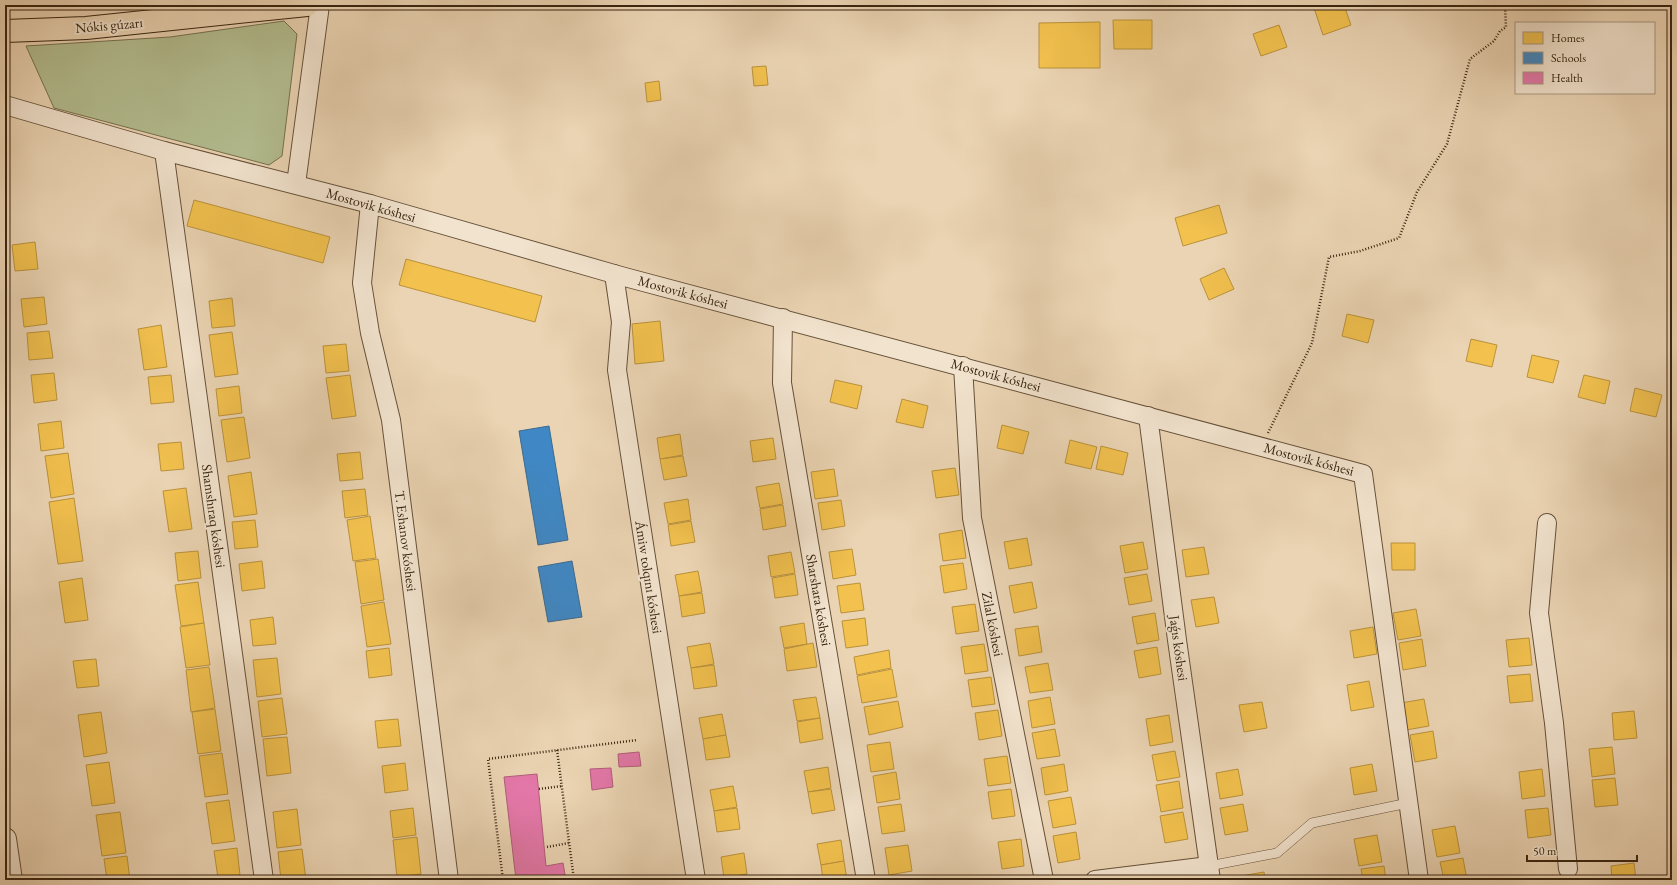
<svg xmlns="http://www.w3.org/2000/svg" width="1677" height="885" font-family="'EB Garamond',serif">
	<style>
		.green { fill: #b3bd90; stroke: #767150 }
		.homes { fill: #f2c14e; stroke: #ba923b }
		.schools { fill: #3f88c5; stroke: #3d6a8f }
		.health { fill: #e377a8; stroke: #b05e7a }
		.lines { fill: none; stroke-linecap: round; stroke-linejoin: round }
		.service-casing { stroke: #665139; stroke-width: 10 }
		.minor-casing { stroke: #665139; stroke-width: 20 }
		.tertiary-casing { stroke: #665139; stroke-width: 24 }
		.primary-casing { stroke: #392510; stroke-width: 24 }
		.path { stroke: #392510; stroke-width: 2.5; stroke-dasharray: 1 2; stroke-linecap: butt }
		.service { stroke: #f2e3ce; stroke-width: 9 }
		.minor { stroke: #f2e3ce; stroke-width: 18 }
		.tertiary { stroke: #f2e3ce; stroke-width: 22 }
		.primary { stroke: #ebd4b3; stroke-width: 22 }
		.labels { text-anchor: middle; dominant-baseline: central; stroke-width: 4; stroke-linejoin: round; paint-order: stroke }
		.street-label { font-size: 14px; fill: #392510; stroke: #f2e3ce }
	</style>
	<rect width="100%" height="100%" fill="#ebd4b3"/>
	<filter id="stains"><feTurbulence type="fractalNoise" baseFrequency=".005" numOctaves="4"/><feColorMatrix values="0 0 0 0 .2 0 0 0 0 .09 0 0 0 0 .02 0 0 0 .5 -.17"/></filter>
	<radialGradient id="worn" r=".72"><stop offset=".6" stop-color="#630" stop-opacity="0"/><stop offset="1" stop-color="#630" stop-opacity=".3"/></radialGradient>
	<path class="green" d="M284,21L297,34L282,156L269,165L54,108L26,46L170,37Z"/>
	<g class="homes">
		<path d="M1313,5H1344L1351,25L1323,35Z"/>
		<path d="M1113,20H1152V49H1114Z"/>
		<path d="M1100,22V68H1039V23Z"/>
		<path d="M1279,25L1287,47L1261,56L1253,34Z"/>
		<path d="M766,66L768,85L754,86L752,67Z"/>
		<path d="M659,81L661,100L647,102L645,83Z"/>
		<path d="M194,200L330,237L323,263L187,226Z"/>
		<path d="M1219,205L1227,233L1183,246L1175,218Z"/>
		<path d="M35,242L38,269L15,271L12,245Z"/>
		<path d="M406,259L542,296L535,322L399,285Z"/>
		<path d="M1224,268L1234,289L1209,300L1200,279Z"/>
		<path d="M44,297L47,324L24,327L21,299Z"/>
		<path d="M232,298L235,326L212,328L209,301Z"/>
		<path d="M1347,314L1374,320L1368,343L1342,336Z"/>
		<path d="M660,321L664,361L635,364L632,324Z"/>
		<path d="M161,325L167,367L144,370L138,329Z"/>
		<path d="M49,331L53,358L29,360L27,333Z"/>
		<path d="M232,332L238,374L215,377L209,335Z"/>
		<path d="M1471,339L1497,345L1492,367L1466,361Z"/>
		<path d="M346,344L349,371L326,373L323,346Z"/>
		<path d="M1532,355L1559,361L1553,383L1527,377Z"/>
		<path d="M54,373L57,400L34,403L31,375Z"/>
		<path d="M171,375L174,402L151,404L148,377Z"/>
		<path d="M350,375L356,416L332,419L326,378Z"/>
		<path d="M1584,375L1610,381L1605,404L1578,397Z"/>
		<path d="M835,380L862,386L857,409L830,402Z"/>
		<path d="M239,386L242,413L219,416L216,389Z"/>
		<path d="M1635,388L1662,395L1656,417L1630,411Z"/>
		<path d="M902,399L928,406L923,428L896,422Z"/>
		<path d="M244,417L250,458L227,462L221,420Z"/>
		<path d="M61,421L64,448L41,451L38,424Z"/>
		<path d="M1002,425L1029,432L1023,454L997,448Z"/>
		<path d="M680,434L683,455L660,459L657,438Z"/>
		<path d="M773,438L776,459L753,462L750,441Z"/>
		<path d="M1070,440L1097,447L1091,469L1065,463Z"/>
		<path d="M181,442L184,469L161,471L158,444Z"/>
		<path d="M1101,446L1128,453L1123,475L1096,469Z"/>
		<path d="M360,452L363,479L340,481L337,454Z"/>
		<path d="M68,453L74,494L51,498L45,456Z"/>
		<path d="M683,456L687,476L664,480L660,459Z"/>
		<path d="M955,468L959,495L936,498L932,471Z"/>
		<path d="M834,469L838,496L815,499L811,472Z"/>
		<path d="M251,472L257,514L234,517L228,476Z"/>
		<path d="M779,483L783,504L760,508L756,487Z"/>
		<path d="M186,488L192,529L169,532L163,491Z"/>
		<path d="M365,489L368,515L345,518L342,491Z"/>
		<path d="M74,498L83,561L58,564L49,502Z"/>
		<path d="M688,499L691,520L668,524L664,503Z"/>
		<path d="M841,500L845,526L822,530L818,503Z"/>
		<path d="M783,505L786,526L763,530L760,509Z"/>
		<path d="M370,516L376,558L353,561L347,520Z"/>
		<path d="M255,520L258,547L235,549L232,522Z"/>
		<path d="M691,521L695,542L671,546L668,525Z"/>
		<path d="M962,530L966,558L943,561L939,534Z"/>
		<path d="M1027,538L1032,565L1009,569L1004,542Z"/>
		<path d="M1143,542L1148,569L1125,573L1120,546Z"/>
		<path d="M1391,543H1415V570H1392Z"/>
		<path d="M1204,547L1209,574L1186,577L1182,550Z"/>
		<path d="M852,549L856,575L833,579L829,552Z"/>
		<path d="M198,551L201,578L178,581L175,553Z"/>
		<path d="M791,552L795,573L771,577L768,556Z"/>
		<path d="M378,559L384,600L361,604L355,562Z"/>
		<path d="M262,561L265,588L242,591L239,564Z"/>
		<path d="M963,563L967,589L944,593L940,566Z"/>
		<path d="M698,571L702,592L679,596L675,575Z"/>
		<path d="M795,574L798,595L775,598L772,578Z"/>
		<path d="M1147,574L1152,601L1129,605L1124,578Z"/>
		<path d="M82,578L88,620L65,623L59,582Z"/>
		<path d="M198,582L204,623L181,626L175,585Z"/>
		<path d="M1032,582L1037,608L1014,613L1009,586Z"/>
		<path d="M860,583L864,610L841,613L837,586Z"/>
		<path d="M702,593L705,613L682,617L679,596Z"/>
		<path d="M1214,597L1219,623L1196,627L1191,600Z"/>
		<path d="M384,602L391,644L367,647L361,606Z"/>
		<path d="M975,604L979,631L956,634L952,607Z"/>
		<path d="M1416,609L1421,636L1398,640L1393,613Z"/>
		<path d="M1155,613L1159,640L1137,644L1132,617Z"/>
		<path d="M273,617L276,644L253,646L250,620Z"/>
		<path d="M865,618L868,645L846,648L842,621Z"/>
		<path d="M204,623L210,665L186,668L180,627Z"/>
		<path d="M804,623L807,644L784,648L780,627Z"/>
		<path d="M1038,626L1042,652L1019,656L1015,629Z"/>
		<path d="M1373,627L1377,654L1354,658L1350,631Z"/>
		<path d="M1529,638L1532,665L1509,667L1506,640Z"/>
		<path d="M1422,639L1426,666L1403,670L1399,643Z"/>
		<path d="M710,643L714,664L691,668L687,647Z"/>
		<path d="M813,643L817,667L787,671L784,649Z"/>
		<path d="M984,644L988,671L965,674L961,647Z"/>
		<path d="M1157,647L1161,674L1139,678L1134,651Z"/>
		<path d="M389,648L392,675L369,678L366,651Z"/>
		<path d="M889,650L891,668L857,675L854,657Z"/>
		<path d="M277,658L281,694L257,697L253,660Z"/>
		<path d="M96,659L99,686L77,688L73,661Z"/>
		<path d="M1048,663L1053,690L1030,693L1025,667Z"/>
		<path d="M714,665L717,686L694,689L691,668Z"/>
		<path d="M209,667L215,708L191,712L186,670Z"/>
		<path d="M892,669L897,697L862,703L857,676Z"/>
		<path d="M1530,674L1533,701L1510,703L1507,676Z"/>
		<path d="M991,677L995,704L972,707L968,680Z"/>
		<path d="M1369,681L1374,707L1351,711L1347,685Z"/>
		<path d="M816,697L820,718L797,721L793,700Z"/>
		<path d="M1050,697L1055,724L1032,728L1028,701Z"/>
		<path d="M282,698L287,734L262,737L258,701Z"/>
		<path d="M1424,699L1429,726L1406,730L1401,703Z"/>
		<path d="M898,701L903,727L869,735L864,707Z"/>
		<path d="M1262,702L1267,728L1244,732L1239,705Z"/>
		<path d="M215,709L221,751L198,754L192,712Z"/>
		<path d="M998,710L1002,736L979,740L975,713Z"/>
		<path d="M1634,711L1637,738L1614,740L1612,713Z"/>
		<path d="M101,712L107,753L84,757L78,715Z"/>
		<path d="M722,714L726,735L703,739L699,718Z"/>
		<path d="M1169,715L1173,742L1150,746L1146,719Z"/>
		<path d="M820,718L823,739L800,743L797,722Z"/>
		<path d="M398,719L401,746L378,748L375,721Z"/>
		<path d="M1055,729L1060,756L1037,759L1032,733Z"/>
		<path d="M1433,731L1437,758L1415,762L1410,735Z"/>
		<path d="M726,735L730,757L706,760L703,739Z"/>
		<path d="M287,737L291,773L267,776L263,739Z"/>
		<path d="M890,742L894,769L871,772L867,745Z"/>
		<path d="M1612,747L1615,774L1592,777L1589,749Z"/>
		<path d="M1175,751L1180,777L1157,781L1152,755Z"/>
		<path d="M222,753L228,794L205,797L199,756Z"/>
		<path d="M1007,756L1011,783L988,786L984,759Z"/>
		<path d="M109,762L115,803L92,806L86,765Z"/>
		<path d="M405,763L408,790L385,793L382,766Z"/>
		<path d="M1064,764L1068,791L1045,795L1041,768Z"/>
		<path d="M1372,764L1377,791L1354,795L1350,768Z"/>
		<path d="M828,767L831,788L808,792L804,771Z"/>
		<path d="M1238,769L1243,795L1220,799L1216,773Z"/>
		<path d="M1542,769L1545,796L1522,799L1519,772Z"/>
		<path d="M896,772L900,799L877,803L873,776Z"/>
		<path d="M1615,778L1618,805L1595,807L1592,780Z"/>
		<path d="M1179,781L1183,808L1161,812L1156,785Z"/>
		<path d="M733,786L737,807L714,811L710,790Z"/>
		<path d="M831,789L835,810L812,814L808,792Z"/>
		<path d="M1011,789L1015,816L992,819L988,792Z"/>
		<path d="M1071,797L1076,824L1053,828L1048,801Z"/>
		<path d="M229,800L235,841L212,844L206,803Z"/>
		<path d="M901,804L905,831L882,834L878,807Z"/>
		<path d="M1243,804L1248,831L1225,835L1220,808Z"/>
		<path d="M413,808L416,835L393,838L390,811Z"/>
		<path d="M737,808L740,829L717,832L714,811Z"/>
		<path d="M1548,808L1551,835L1528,838L1525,810Z"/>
		<path d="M297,809L301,845L277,848L273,812Z"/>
		<path d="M120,812L126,853L102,856L96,815Z"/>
		<path d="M1183,812L1188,839L1165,843L1160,816Z"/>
		<path d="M1455,826L1460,853L1437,857L1432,830Z"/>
		<path d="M1076,832L1080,859L1058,863L1053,836Z"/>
		<path d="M1377,835L1382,862L1359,866L1354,839Z"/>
		<path d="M417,837L421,874L397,877L393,840Z"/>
		<path d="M1021,839L1024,866L1002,869L998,842Z"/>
		<path d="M841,840L844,861L821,865L817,844Z"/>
		<path d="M908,845L912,871L889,875L885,848Z"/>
		<path d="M237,848L240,875L218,878L214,851Z"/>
		<path d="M302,849L306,880H281L278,852Z"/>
		<path d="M744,853L747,874L724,878L721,857Z"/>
		<path d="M127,856L130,880H107L104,859Z"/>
		<path d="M1463,858L1467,880H1444L1440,862Z"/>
		<path d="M844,861L847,880H823L821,865Z"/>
		<path d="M1634,863L1636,880H1612L1611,866Z"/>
		<path d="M1384,866L1386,880H1363L1361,869Z"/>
		<path d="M1264,872L1265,880H1242L1241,876Z"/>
		<path d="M421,875L422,880H398L397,878Z"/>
		<path d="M747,875L748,880H725V878Z"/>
	</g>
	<g class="schools">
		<path d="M549,426L568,540L538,545L519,431Z"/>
		<path d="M572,561L582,617L548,622L538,567Z"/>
	</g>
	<g class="health">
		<path d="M639,752L641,766L619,767L618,754Z"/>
		<path d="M611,768L613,787L592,790L590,769Z"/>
		<path d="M537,774L546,866L563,863L566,880H516L504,777Z"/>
	</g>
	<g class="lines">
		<defs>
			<path id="service" d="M1209,866L1277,853L1312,823L1408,803"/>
			<g id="minor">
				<path d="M5,105L164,151L370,204L621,276L1363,474L1419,880"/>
				<path d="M164,151L264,880"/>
				<path d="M296,184L320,5"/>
				<path d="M370,204L362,283L370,333L391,420L449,880"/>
				<path d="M614,274L621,322L617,370L696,880"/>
				<path d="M783,318L782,383L866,880"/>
				<path d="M963,366L972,518L1044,880"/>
				<path d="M1148,416L1177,640L1211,880"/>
				<path d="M1547,523L1539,613L1554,723L1568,869"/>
				<path d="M1095,880L1209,866"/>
			</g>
			<path id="tertiary" d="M5,839L11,880"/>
			<path id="primary" d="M5,31L86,28L307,5"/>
		</defs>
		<use href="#service" class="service-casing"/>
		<use href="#minor" class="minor-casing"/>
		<use href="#tertiary" class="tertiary-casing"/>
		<use href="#primary" class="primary-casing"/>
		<g class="path">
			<path d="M1268,433L1312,343L1329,257L1360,251L1399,238L1417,192L1447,144L1470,59L1494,41L1500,31L1506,27L1505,5"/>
			<path d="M557,750L574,880"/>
			<path d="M539,789L562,786"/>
			<path d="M547,847L569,843"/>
			<path d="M503,880L488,759L637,740"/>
		</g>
		<use href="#service" class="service"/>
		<use href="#minor" class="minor"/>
		<use href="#tertiary" class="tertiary"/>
		<use href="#primary" class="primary"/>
	</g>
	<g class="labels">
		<g class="street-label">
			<text transform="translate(109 25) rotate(-5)">Nókis gúzarı</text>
			<text transform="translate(371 205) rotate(16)">Mostovik kóshesi</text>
			<text transform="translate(683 292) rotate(15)">Mostovik kóshesi</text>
			<text transform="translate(996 375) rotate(15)">Mostovik kóshesi</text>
			<text transform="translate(1309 459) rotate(15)">Mostovik kóshesi</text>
			<text transform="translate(214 516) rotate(82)">Shamshıraq kóshesi</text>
			<text transform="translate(406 541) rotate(83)">T. Eshanov kóshesi</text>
			<text transform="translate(649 577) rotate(81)">Ámiw tolqını kóshesi</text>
			<text transform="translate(819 600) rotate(80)">Sharshara kóshesi</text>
			<text transform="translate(993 624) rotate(79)">Zilal kóshesi</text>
			<text transform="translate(1179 648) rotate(82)">Jaǵıs kóshesi</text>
		</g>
	</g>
	<rect width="1677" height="885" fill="none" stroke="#ebd4b3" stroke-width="20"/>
	<rect x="6" y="6" width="1665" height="873" fill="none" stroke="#392510" stroke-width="2"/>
	<rect x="10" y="10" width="1657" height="865" fill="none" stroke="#392510"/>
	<rect x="1515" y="22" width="140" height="72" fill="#f2e3ce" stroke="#a89782"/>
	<rect x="1523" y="32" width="20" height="12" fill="#f2c14e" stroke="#a89782"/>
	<text x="1551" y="42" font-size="12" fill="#392510">Homes</text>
	<rect x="1523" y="52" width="20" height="12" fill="#3f88c5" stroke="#a89782"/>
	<text x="1551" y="62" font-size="12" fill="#392510">Schools</text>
	<rect x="1523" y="72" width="20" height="12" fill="#e377a8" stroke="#a89782"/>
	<text x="1551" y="82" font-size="12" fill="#392510">Health</text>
	<path d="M1527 855v6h110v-6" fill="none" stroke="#392510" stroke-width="2"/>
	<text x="1533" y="855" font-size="12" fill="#392510" stroke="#f2e3ce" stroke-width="3" paint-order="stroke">50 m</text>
	<rect width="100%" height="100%" filter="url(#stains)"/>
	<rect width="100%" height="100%" fill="url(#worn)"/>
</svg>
